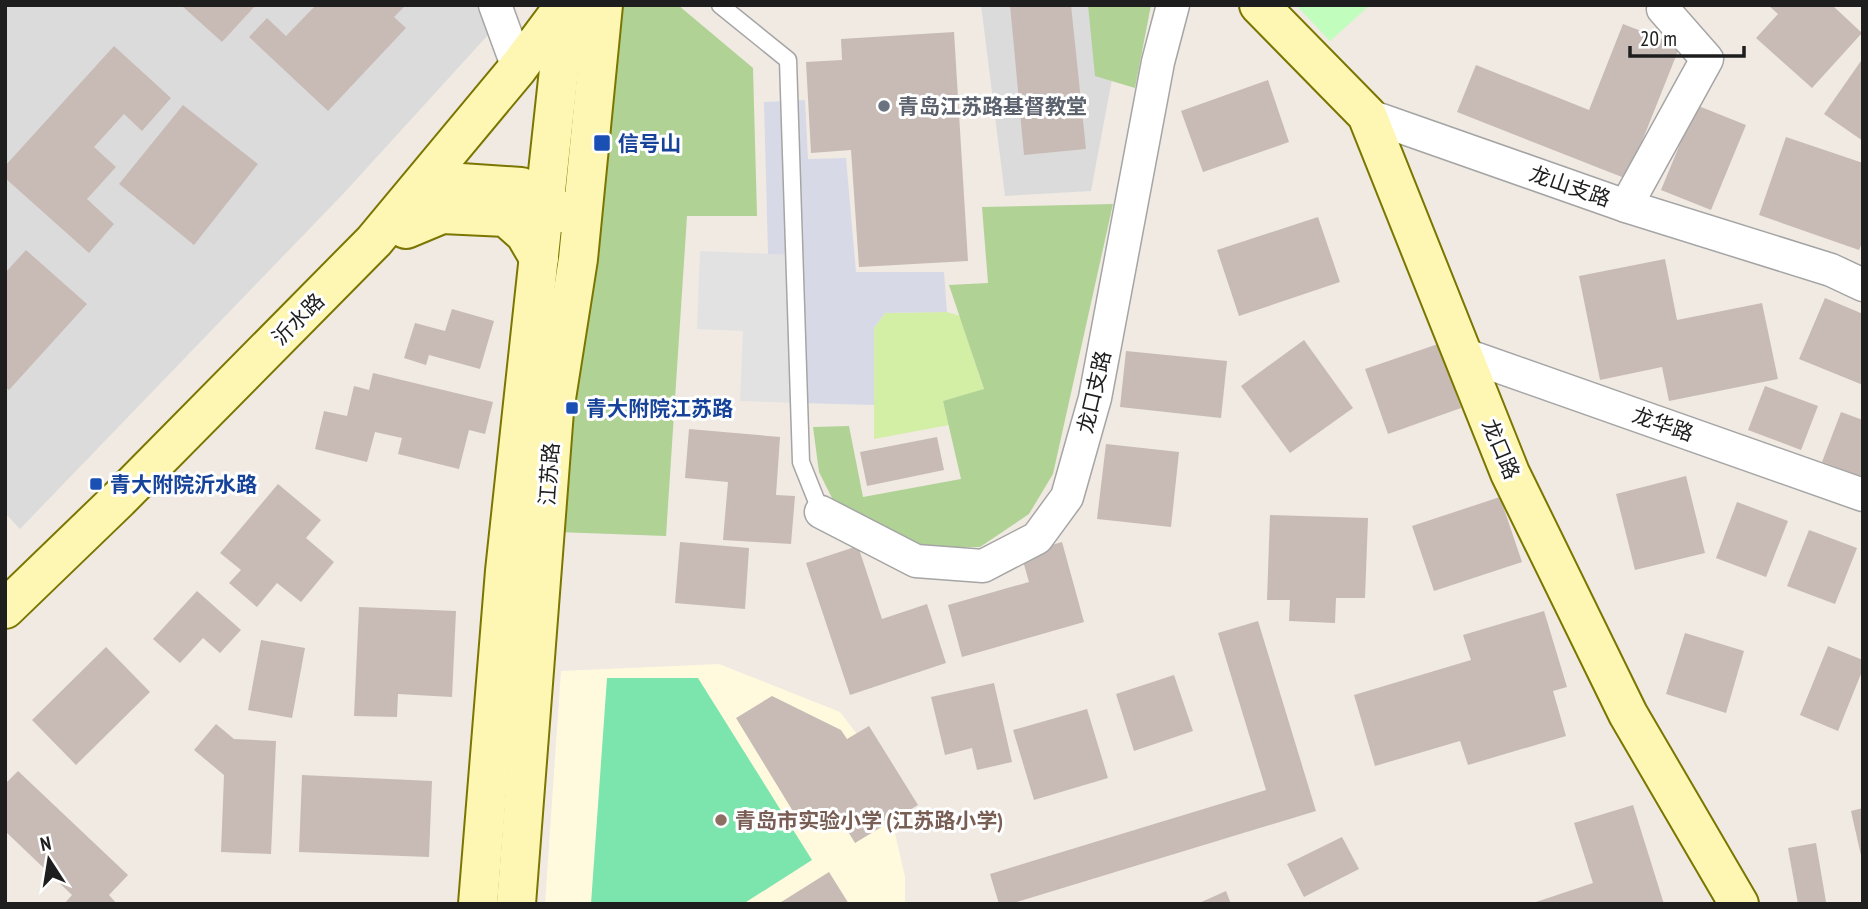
<svg xmlns="http://www.w3.org/2000/svg" width="1868" height="909" font-family="'PT Sans Narrow','Noto Sans SC',sans-serif">
	<style>
		.residential { fill: #dcdbdb }
		.education { fill: #fffadd }
		.grass { fill: #d3eea5 }
		.forest { fill: #b0d295 }
		.park { fill: #c1fdbd }
		.pitch { fill: #7ce5ad }
		.parking { fill: #e2e2e2 }
		.plaza { fill: #d7dae6 }
		.building { fill: #c8bbb6 }
		.lines { fill: none; stroke-linecap: round; stroke-linejoin: round }
		.lane-casing { stroke: #a5a5a5; stroke-width: 19 }
		.street-casing { stroke: #a5a5a5; stroke-width: 35 }
		.secondary-casing { stroke: #7a7600; stroke-width: 42 }
		.lane { stroke: #fff; stroke-width: 16 }
		.street { stroke: #fff; stroke-width: 32 }
		.secondary { stroke: #fef7b3; stroke-width: 38 }
		.worship-dot { fill: #6b7280; stroke: #fff; stroke-width: 2.5 }
		.transit-dot { fill: #1a4fb4; stroke: #fff; stroke-width: 2.5 }
		.education-dot { fill: #8d6e63; stroke: #fff; stroke-width: 2.5 }
		.labels { text-anchor: middle; dominant-baseline: central; stroke-width: 6; stroke-linejoin: round; paint-order: stroke }
		.worship-label { font-size: 21px; font-weight: bold; fill: #5b616d; stroke: #fff; text-anchor: start }
		.transit-label { font-size: 21px; font-weight: bold; fill: #164399; stroke: #fff; text-anchor: start }
		.street-label { font-size: 21px; fill: #1e1e1e; stroke: #fff }
		.education-label { font-size: 21px; font-weight: bold; fill: #785e54; stroke: #fff; text-anchor: start }
	</style>
	<rect width="100%" height="100%" fill="#f0eae3"/>
	<g class="residential">
		<path d="M5,5H477L488,35L344,193L20,529L5,513Z"/>
		<path d="M981,5H1126L1091,191L1005,196Z"/>
	</g>
	<path class="education" d="M719,664L840,712L879,763L905,877V904H545L561,671Z"/>
	<path class="grass" d="M947,312L960,316L984,390L943,401L949,425L874,439V328L885,313Z"/>
	<g class="forest">
		<path d="M604,5H678L753,68L757,216H687L666,536L557,532Z"/>
		<path d="M1088,5H1151L1135,88L1095,76Z"/>
		<path d="M1113,204L1053,474L1029,514L980,547H919L835,504L819,472L813,427L849,426L863,497L961,479L943,401L984,389L949,285L988,283L982,207Z"/>
	</g>
	<path class="park" d="M1296,5H1370L1330,41Z"/>
	<path class="pitch" d="M607,678H698L812,860L743,904H591Z"/>
	<path class="parking" d="M700,251L795,255L799,403L740,401L743,331L697,329Z"/>
	<path class="plaza" d="M805,100L808,159L846,158L856,272H944L947,312L885,313L874,328V405L799,403L795,255L768,254L764,102Z"/>
	<g class="building">
		<path d="M181,5H256L222,42Z"/>
		<path d="M316,5H406L394,17L406,28L328,111L249,37L267,18L286,36Z"/>
		<path d="M1010,5H1071L1086,149L1024,155Z"/>
		<path d="M1768,5H1832L1862,33L1812,88L1756,38L1778,14Z"/>
		<path d="M1623,24L1680,46L1627,179L1457,112L1476,65L1589,110Z"/>
		<path d="M954,32L968,261L859,267L851,150L811,153L806,62L842,60L841,39Z"/>
		<path d="M114,46L171,98L142,131L124,114L94,147L116,167L87,199L114,224L89,253L5,178V166Z"/>
		<path d="M1863,58V141L1824,114Z"/>
		<path d="M1268,80L1289,142L1203,172L1181,111Z"/>
		<path d="M183,105L258,164L194,245L119,184Z"/>
		<path d="M1696,105L1746,125L1711,210L1661,190Z"/>
		<path d="M1786,137L1863,163V241L1859,250L1759,215Z"/>
		<path d="M1318,217L1340,282L1239,316L1217,250Z"/>
		<path d="M26,250L87,304L9,390L5,387V273Z"/>
		<path d="M1665,259L1677,320L1762,303L1778,379L1669,401L1662,367L1600,380L1579,276Z"/>
		<path d="M1825,298L1863,314V385L1799,359Z"/>
		<path d="M452,309L494,321L480,369L429,355L426,365L404,358L415,323L445,331Z"/>
		<path d="M1304,340L1353,408L1290,453L1241,386Z"/>
		<path d="M1438,344L1461,408L1388,434L1365,369Z"/>
		<path d="M1126,351L1227,361L1221,418L1120,407Z"/>
		<path d="M373,373L493,402L485,434L469,430L459,469L398,454L402,438L375,432L367,462L315,449L324,411L347,416L354,386L369,390Z"/>
		<path d="M1765,386L1818,406L1801,450L1748,430Z"/>
		<path d="M1841,412L1863,420V477L1822,462Z"/>
		<path d="M689,429L780,437L776,495L795,496L791,544L723,540L728,482L685,478Z"/>
		<path d="M937,437L944,470L867,486L860,452Z"/>
		<path d="M1106,444L1179,452L1171,527L1097,519Z"/>
		<path d="M1686,476L1705,553L1635,570L1616,494Z"/>
		<path d="M278,484L321,520L306,538L334,562L301,602L277,583L257,607L229,583L241,570L220,553Z"/>
		<path d="M1500,497L1522,562L1434,591L1412,526Z"/>
		<path d="M1737,502L1788,521L1766,577L1716,558Z"/>
		<path d="M1270,515L1368,518L1365,598H1336L1335,623L1289,621L1290,600H1267Z"/>
		<path d="M1809,530L1857,548L1835,604L1787,586Z"/>
		<path d="M680,542L749,548L745,609L675,603Z"/>
		<path d="M1062,542L1084,622L962,657L948,605L1029,582L1021,554Z"/>
		<path d="M858,546L882,619L927,604L946,663L850,695L806,563Z"/>
		<path d="M197,591L241,630L220,653L203,638L180,663L153,639Z"/>
		<path d="M359,607L456,611L452,697L398,694L397,717L354,716Z"/>
		<path d="M1544,611L1567,687L1553,691L1566,736L1468,765L1460,741L1375,766L1354,695L1471,660L1463,635Z"/>
		<path d="M1258,621L1316,811L1010,904H999L990,874L1266,790L1218,633Z"/>
		<path d="M1685,633L1744,651L1726,713L1666,694Z"/>
		<path d="M261,640L305,648L292,718L248,710Z"/>
		<path d="M1828,646L1863,660V669L1838,731L1800,715Z"/>
		<path d="M106,647L150,692L76,765L32,720Z"/>
		<path d="M1174,675L1193,731L1134,751L1116,694Z"/>
		<path d="M994,683L1012,762L977,770L972,748L945,755L931,697Z"/>
		<path d="M772,696L841,730L847,739L869,726L918,805L855,843L836,812L805,831L736,718Z"/>
		<path d="M1087,709L1108,778L1034,800L1013,730Z"/>
		<path d="M216,724L234,739L276,741L271,854L221,852L224,775L194,750Z"/>
		<path d="M18,771L128,875L109,895L117,904H64L72,895L5,831V784Z"/>
		<path d="M302,775L432,781L429,857L299,852Z"/>
		<path d="M1633,805L1664,904H1530L1593,883L1574,823Z"/>
		<path d="M1863,808V860H1862L1851,811Z"/>
		<path d="M1342,837L1359,869L1304,897L1287,864Z"/>
		<path d="M1816,843L1826,902L1798,904L1788,848Z"/>
		<path d="M829,872L849,904H778Z"/>
		<path d="M1226,891L1231,904H1197Z"/>
	</g>
	<g class="lines">
		<defs>
			<path id="lane" d="M720,5L788,60L801,462L821,512"/>
			<g id="street">
				<path d="M495,5L518,68"/>
				<path d="M1367,115L1626,206L1707,59L1663,9L1667,5"/>
				<path d="M1626,206L1831,270L1863,285"/>
				<path d="M1463,354L1863,495"/>
				<path d="M821,512L916,561L983,566L1037,538L1067,497L1095,398L1158,62L1173,5"/>
			</g>
			<g id="secondary">
				<path d="M1259,5L1367,115L1510,473L1628,714L1739,904"/>
				<path d="M411,210L429,195L461,183L521,187L563,213"/>
				<path d="M406,229L442,214L506,217L525,234L539,258"/>
				<path d="M5,609L119,499L374,241L518,68L565,5"/>
				<path d="M478,904L505,571L566,5"/>
				<path d="M516,904L554,411L578,259L603,5"/>
			</g>
		</defs>
		<use href="#lane" class="lane-casing"/>
		<use href="#street" class="street-casing"/>
		<use href="#secondary" class="secondary-casing"/>
		<use href="#lane" class="lane"/>
		<use href="#street" class="street"/>
		<use href="#secondary" class="secondary"/>
	</g>
	<circle class="worship-dot" cx="884" cy="106" r="7"/>
	<g class="transit-dot">
		<rect x="593" y="134" width="18" height="18" rx="3.5"/>
		<rect x="565" y="401" width="14" height="14" rx="3.5"/>
		<rect x="89" y="477" width="14" height="14" rx="3.5"/>
	</g>
	<circle class="education-dot" cx="721" cy="820" r="7"/>
	<g class="labels">
		<g class="worship-label">
			<text x="898" y="106">青岛江苏路基督教堂</text>
		</g>
		<g class="transit-label">
			<text x="618" y="143">信号山</text>
			<text x="586" y="408">青大附院江苏路</text>
			<text x="110" y="484">青大附院沂水路</text>
		</g>
		<g class="street-label">
			<text transform="translate(1570 186) rotate(19)">龙山支路</text>
			<text transform="translate(298 319) rotate(-45)">沂水路</text>
			<text transform="translate(1094 392) rotate(-77)">龙口支路</text>
			<text transform="translate(1663 424) rotate(19)">龙华路</text>
			<text transform="translate(1501 449) rotate(67)">龙口路</text>
			<text transform="translate(549 474) rotate(-86)">江苏路</text>
		</g>
		<g class="education-label">
			<text x="735" y="820">青岛市实验小学 (江苏路小学)</text>
		</g>
	</g>
	<rect width="1868" height="909" fill="none" stroke="#1e1e1e" stroke-width="14"/>
	<g transform="translate(49 860) rotate(348)" stroke="#ffffff" stroke-width="5" paint-order="stroke">
	<path d="M0-5L12 26L0 18L-12 26Z" fill="#1e1e1e"/>
	<text y="-10" font-size="19" font-weight="bold" text-anchor="middle" fill="#1e1e1e">N</text>
	</g>
	<path d="M1630 46v10h114v-10" fill="none" stroke="#1e1e1e" stroke-width="3.5"/>
	<text x="1640" y="46" font-size="21" fill="#1e1e1e" stroke="#ffffff" stroke-width="5" paint-order="stroke">20 m</text>
</svg>
